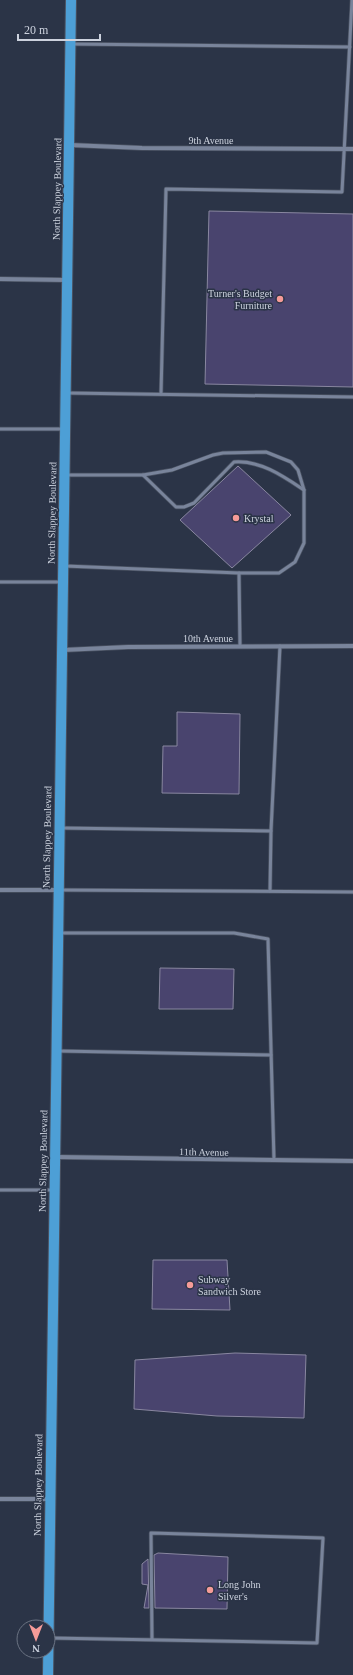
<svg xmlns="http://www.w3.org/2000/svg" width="353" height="1675" font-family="Georgia,serif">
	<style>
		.building { fill: #49446e; stroke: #8987a0 }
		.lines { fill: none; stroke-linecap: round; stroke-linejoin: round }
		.service-casing { stroke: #4a5262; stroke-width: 4.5 }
		.minor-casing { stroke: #4a5262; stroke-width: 5.5 }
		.primary-casing { stroke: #4a5262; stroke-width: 12 }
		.service { stroke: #79849b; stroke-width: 3 }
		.minor { stroke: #79849b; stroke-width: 4 }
		.primary { stroke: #4d9fd6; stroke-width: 10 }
		.poi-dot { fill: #f59b98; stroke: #2b3447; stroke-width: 1.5 }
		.labels { text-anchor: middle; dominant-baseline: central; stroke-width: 3; stroke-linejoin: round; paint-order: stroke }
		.street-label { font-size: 10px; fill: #ccd2de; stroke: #2b3447 }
		.poi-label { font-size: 10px; fill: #ccd2de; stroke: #2b3447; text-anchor: start }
	</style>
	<rect width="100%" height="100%" fill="#2b3447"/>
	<g class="building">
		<path d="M209,211L353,214V387L205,384Z"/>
		<path d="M238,466L291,515L232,568L180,520Z"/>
		<path d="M177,712L240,714L239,794L162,793L163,746H177Z"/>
		<path d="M160,968L234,969L233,1009H159Z"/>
		<path d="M153,1260H227L230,1310L152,1309Z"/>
		<path d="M235,1353L306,1355L304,1418L217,1416L134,1409L135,1360Z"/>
		<path d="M158,1553L228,1557L227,1609L155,1608L154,1555Z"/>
		<path d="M148,1559L149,1608H144L148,1585L142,1584V1564Z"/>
	</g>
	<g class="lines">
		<defs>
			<g id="service">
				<path d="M72,44L350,47"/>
				<path d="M67,393L353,397"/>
				<path d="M161,394L166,189L342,192L352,0"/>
				<path d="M0,429H64"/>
				<path d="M143,475L176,507H184L194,503L234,462C260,460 283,476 304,490"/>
				<path d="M65,566L239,573H279L295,562L304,543V490L298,470L291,462L266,452L223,453L213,455L172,470L143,475H67"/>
				<path d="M239,573L240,646"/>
				<path d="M0,582H62"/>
				<path d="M61,828L271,831L280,646"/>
				<path d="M61,890L353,892"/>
				<path d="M270,891L271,831"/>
				<path d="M59,933H234L268,939L274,1160"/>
				<path d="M59,1051L271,1055"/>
				<path d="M0,1190H53"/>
				<path d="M50,1638L317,1643L323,1538L151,1533L152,1640"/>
			</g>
			<g id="minor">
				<path d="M70,145L142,148L353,149"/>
				<path d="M0,279L67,280"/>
				<path d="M63,650L128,647L353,646"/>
				<path d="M0,890H58"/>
				<path d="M56,1157L353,1161"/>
				<path d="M0,1499H50"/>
			</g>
			<path id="primary" d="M48,1675L71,0"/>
		</defs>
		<use href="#service" class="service-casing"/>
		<use href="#minor" class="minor-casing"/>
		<use href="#primary" class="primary-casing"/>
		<use href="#service" class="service"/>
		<use href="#minor" class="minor"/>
		<use href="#primary" class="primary"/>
	</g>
	<g class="poi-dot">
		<circle cx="280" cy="299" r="4"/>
		<circle cx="236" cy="518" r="4"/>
		<circle cx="190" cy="1285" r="4"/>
		<circle cx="210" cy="1590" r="4"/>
	</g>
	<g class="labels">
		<g class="street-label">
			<text x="211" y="140">9th Avenue</text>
			<text transform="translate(57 189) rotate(-89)">North Slappey Boulevard</text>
			<text transform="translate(52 513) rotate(-89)">North Slappey Boulevard</text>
			<text x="208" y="638">10th Avenue</text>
			<text transform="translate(47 837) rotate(-89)">North Slappey Boulevard</text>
			<text transform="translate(204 1152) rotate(1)">11th Avenue</text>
			<text transform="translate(43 1161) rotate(-89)">North Slappey Boulevard</text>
			<text transform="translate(38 1485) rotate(-89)">North Slappey Boulevard</text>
		</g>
		<g class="poi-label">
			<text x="272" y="293" text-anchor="end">Turner's Budget<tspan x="272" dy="12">Furniture</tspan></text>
			<text x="244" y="518">Krystal</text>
			<text x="198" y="1279">Subway<tspan x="198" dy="12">Sandwich Store</tspan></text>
			<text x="218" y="1584">Long John<tspan x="218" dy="12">Silver's</tspan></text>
		</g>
	</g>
	<g transform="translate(36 1639) rotate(180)"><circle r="19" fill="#2b3447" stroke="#6b7383"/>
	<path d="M0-3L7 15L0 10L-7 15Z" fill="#f59b98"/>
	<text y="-6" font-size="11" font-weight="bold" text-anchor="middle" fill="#ccd2de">N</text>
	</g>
	<path d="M18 34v6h82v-6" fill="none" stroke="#ccd2de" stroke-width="2"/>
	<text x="24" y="34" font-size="12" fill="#ccd2de" stroke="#2b3447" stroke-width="3" paint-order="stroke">20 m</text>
</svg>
